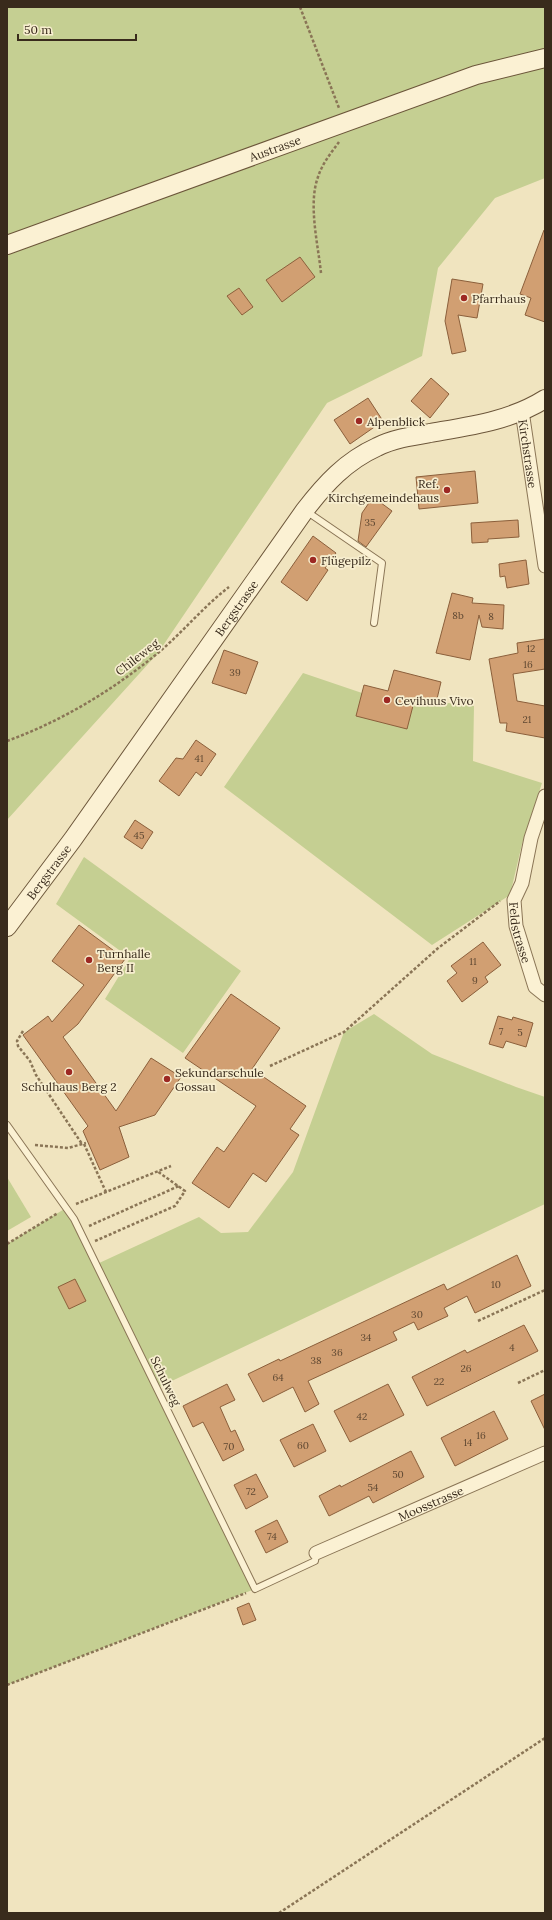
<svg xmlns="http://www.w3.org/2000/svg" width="552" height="1920" font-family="Lora,serif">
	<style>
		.green { fill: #c5cf92 }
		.building { fill: #d19f72; stroke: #8b5f3b }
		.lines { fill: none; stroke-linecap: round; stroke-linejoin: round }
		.lane-casing { stroke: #8a7556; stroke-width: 8 }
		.street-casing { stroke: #8a7556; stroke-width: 15 }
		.secondary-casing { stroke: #6c563a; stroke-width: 20 }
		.path { stroke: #8a7556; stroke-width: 2.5; stroke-dasharray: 3 2; stroke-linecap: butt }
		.lane { stroke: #fbf1d3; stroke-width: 6 }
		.street { stroke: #fbf1d3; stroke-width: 13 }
		.secondary { stroke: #fbf1d3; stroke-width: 18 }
		.poi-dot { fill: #9d2823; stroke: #f7eecf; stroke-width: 1.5 }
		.labels { text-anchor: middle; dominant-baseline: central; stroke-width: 3.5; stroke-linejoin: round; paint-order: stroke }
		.number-label { font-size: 10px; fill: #5f4832 }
		.street-label { font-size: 12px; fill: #392b1c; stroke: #f7eecf }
		.poi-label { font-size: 12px; fill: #392b1c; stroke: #f7eecf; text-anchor: start }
	</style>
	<rect width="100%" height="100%" fill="#f0e4bf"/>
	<g class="green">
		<path d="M7,7H545V178L495,198L438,268L422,356L327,403L158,653L7,820Z"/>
		<path d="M303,673L362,693L474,706L473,761L542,783L522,844L510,895L432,945L224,787Z"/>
		<path d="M84,857L241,971L183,1053L105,999L130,958L56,904Z"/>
		<path d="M374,1014L432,1054L516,1087L545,1097V1204L157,1388L255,1589L7,1685V1244L66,1208L97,1264L199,1217L221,1233L248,1232L293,1172L344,1032Z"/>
		<path d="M7,1177L31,1217L7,1231Z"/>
	</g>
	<g class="building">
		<path d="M544,230H545V322L525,315L531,298L520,294Z"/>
		<path d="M300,257L315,277L282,302L266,280Z"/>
		<path d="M452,279L483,284L477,318L458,315L466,351L452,354L445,321Z"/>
		<path d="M239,288L253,307L242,315L227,296Z"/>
		<path d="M431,378L449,394L430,418L411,401Z"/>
		<path d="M368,398L383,421L350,444L334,420Z"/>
		<path d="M475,471L478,503L419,509L416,477Z"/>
		<path d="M373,497L392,511L366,547L358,541L362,513Z"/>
		<path d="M518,520L519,537L488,539V542L472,543L471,523Z"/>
		<path d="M313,536L336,553L325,568L328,570L307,601L281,582Z"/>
		<path d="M526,560L529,584L507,588L505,576L500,577L499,564Z"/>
		<path d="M452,593L473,598L472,603L504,605L503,629L482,627L479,615L470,660L436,653Z"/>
		<path d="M545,639V669L513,674L517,701L545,706V738L506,731L507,723H500L489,659L518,653L517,643Z"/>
		<path d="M224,650L258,662L246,694L212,683Z"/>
		<path d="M394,670L441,682L436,703L415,698L407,729L356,716L364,685L388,691Z"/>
		<path d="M196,740L216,754L201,776L196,772L179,796L159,781L176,758L183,759Z"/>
		<path d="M135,820L153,832L142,849L124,837Z"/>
		<path d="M79,925L125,959L78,1024L63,1037L116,1111L151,1058L181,1077L155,1115L119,1127L129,1157L100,1170L83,1131L88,1126L23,1035L48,1016L52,1022L84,985L52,961Z"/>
		<path d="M483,942L501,965L485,977L488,982L462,1002L447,981L457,973L451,966Z"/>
		<path d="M231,994L280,1028L252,1069L306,1106L290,1129L299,1135L266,1182L253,1173L229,1208L192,1183L217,1147L224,1152L256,1106L185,1058Z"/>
		<path d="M498,1016L512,1020L513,1017L533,1023L526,1047L506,1041L503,1048L489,1044Z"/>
		<path d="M517,1255L531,1286L475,1313L467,1296L444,1308L448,1316L435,1322L418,1330L414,1322L393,1332L397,1340L308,1381L319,1404L305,1412L293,1387L263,1402L248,1374L279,1359L280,1361L444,1284L447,1290Z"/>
		<path d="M75,1279L86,1301L69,1309L58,1287Z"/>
		<path d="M524,1325L538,1351L427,1406L412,1377L465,1350L467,1353Z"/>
		<path d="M227,1384L235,1400L220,1407L231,1432L235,1430L244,1450L223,1461L203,1422L193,1427L183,1406Z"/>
		<path d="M388,1384L404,1415L350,1442L334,1411Z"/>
		<path d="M545,1394V1430L531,1401Z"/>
		<path d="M494,1411L508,1439L455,1466L441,1438Z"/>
		<path d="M313,1424L326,1451L294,1467L280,1440Z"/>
		<path d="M411,1451L424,1477L373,1503L369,1496L329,1516L319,1496L340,1485L341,1487Z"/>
		<path d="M256,1474L268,1497L246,1509L234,1485Z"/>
		<path d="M277,1520L288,1542L266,1553L255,1531Z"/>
		<path d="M249,1603L256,1620L243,1625L237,1608Z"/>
	</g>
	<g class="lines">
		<defs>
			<g id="lane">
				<path d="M306,511L382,563L374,623"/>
				<path d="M7,1125L74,1219L255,1589L315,1561L316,1553"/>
			</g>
			<g id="street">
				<path id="s1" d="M522,411L545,566"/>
				<path id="s2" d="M545,796L531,838L522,883L514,900L516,926L535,987L545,995"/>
				<path id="s3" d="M316,1553L545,1453"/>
			</g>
			<g id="secondary">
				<path id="s4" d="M7,245L476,75L545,58"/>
				<path id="s5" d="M7,927L73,839L305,510C325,484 346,461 377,447C393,439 412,436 430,433C470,426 510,421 545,399"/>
			</g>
		</defs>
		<use href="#lane" class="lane-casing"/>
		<use href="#street" class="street-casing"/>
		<use href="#secondary" class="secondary-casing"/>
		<g class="path">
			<path d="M300,7L339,108"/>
			<path d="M321,273C318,244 308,204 318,177C322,164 331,153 339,142"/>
			<path d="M7,741C62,721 113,690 158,653C183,632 204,606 229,587"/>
			<path d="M23,1031L17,1041L18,1046L30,1061L36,1075L82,1144"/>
			<path d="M270,1066L344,1032L437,949L500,901"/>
			<path d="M84,1144L106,1192"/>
			<path d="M35,1145L68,1148L86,1143"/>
			<path d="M76,1204L171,1166"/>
			<path d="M89,1226L179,1186"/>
			<path d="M95,1241L175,1206L185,1191L157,1171"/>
			<path d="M7,1244L58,1213"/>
			<path d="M478,1321L545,1290"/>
			<path d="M518,1383L545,1370"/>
			<path d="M7,1685L246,1593"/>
			<path d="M279,1913L545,1738"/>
		</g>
		<use href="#lane" class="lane"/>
		<use href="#street" class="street"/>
		<use href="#secondary" class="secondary"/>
	</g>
	<g class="poi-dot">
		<circle cx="464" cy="298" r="4"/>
		<circle cx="359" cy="421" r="4"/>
		<circle cx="447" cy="490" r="4"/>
		<circle cx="313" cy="560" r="4"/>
		<circle cx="387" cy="700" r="4"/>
		<circle cx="89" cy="960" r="4"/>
		<circle cx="69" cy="1072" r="4"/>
		<circle cx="167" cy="1079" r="4"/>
	</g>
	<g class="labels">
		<g class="number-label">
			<text x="370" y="522">35</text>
			<text x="458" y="615">8b</text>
			<text x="491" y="616">8</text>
			<text x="531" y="648">12</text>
			<text x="528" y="664">16</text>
			<text x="235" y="672">39</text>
			<text x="527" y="719">21</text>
			<text x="199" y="758">41</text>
			<text x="139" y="835">45</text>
			<text x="473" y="961">11</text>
			<text x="475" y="980">9</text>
			<text x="501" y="1031">7</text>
			<text x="520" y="1032">5</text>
			<text x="496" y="1284">10</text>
			<text x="417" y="1314">30</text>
			<text x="366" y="1337">34</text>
			<text x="512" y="1347">4</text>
			<text x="337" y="1352">36</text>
			<text x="316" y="1360">38</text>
			<text x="466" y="1368">26</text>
			<text x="278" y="1377">64</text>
			<text x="439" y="1381">22</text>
			<text x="362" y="1416">42</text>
			<text x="481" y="1435">16</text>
			<text x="468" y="1442">14</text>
			<text x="303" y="1445">60</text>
			<text x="229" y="1446">70</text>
			<text x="398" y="1474">50</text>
			<text x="373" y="1487">54</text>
			<text x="251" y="1491">72</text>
			<text x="272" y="1536">74</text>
		</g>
		<g class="street-label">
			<text stroke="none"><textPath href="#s4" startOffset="285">Austrasse</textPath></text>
			<text stroke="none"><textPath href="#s1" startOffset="43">Kirchstrasse</textPath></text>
			<text stroke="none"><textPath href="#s5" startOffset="393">Bergstrasse</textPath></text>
			<text transform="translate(137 657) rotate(-38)">Chileweg</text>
			<text stroke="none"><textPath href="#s5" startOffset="69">Bergstrasse</textPath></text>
			<text stroke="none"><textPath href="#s2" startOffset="142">Feldstrasse</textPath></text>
			<text transform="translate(166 1381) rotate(64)">Schulweg</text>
			<text stroke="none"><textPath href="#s3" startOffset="125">Moosstrasse</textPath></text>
		</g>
		<g class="poi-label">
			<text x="472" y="298">Pfarrhaus</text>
			<text x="367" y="421">Alpenblick</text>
			<text x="439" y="483" text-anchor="end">Ref.<tspan x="439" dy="14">Kirchgemeindehaus</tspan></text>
			<text x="321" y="560">Flügepilz</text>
			<text x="395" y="700">Cevihuus Vivo</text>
			<text x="97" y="953">Turnhalle<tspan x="97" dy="14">Berg II</tspan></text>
			<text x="175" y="1072">Sekundarschule<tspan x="175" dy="14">Gossau</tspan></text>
			<text x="69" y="1086" text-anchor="middle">Schulhaus Berg 2</text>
		</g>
	</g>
	<rect width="552" height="1920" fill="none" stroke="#392b1c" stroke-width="16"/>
	<path d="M18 34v6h118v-6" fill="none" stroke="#392b1c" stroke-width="2"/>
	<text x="24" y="34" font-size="12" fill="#392b1c" stroke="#f7eecf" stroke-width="3" paint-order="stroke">50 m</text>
</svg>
